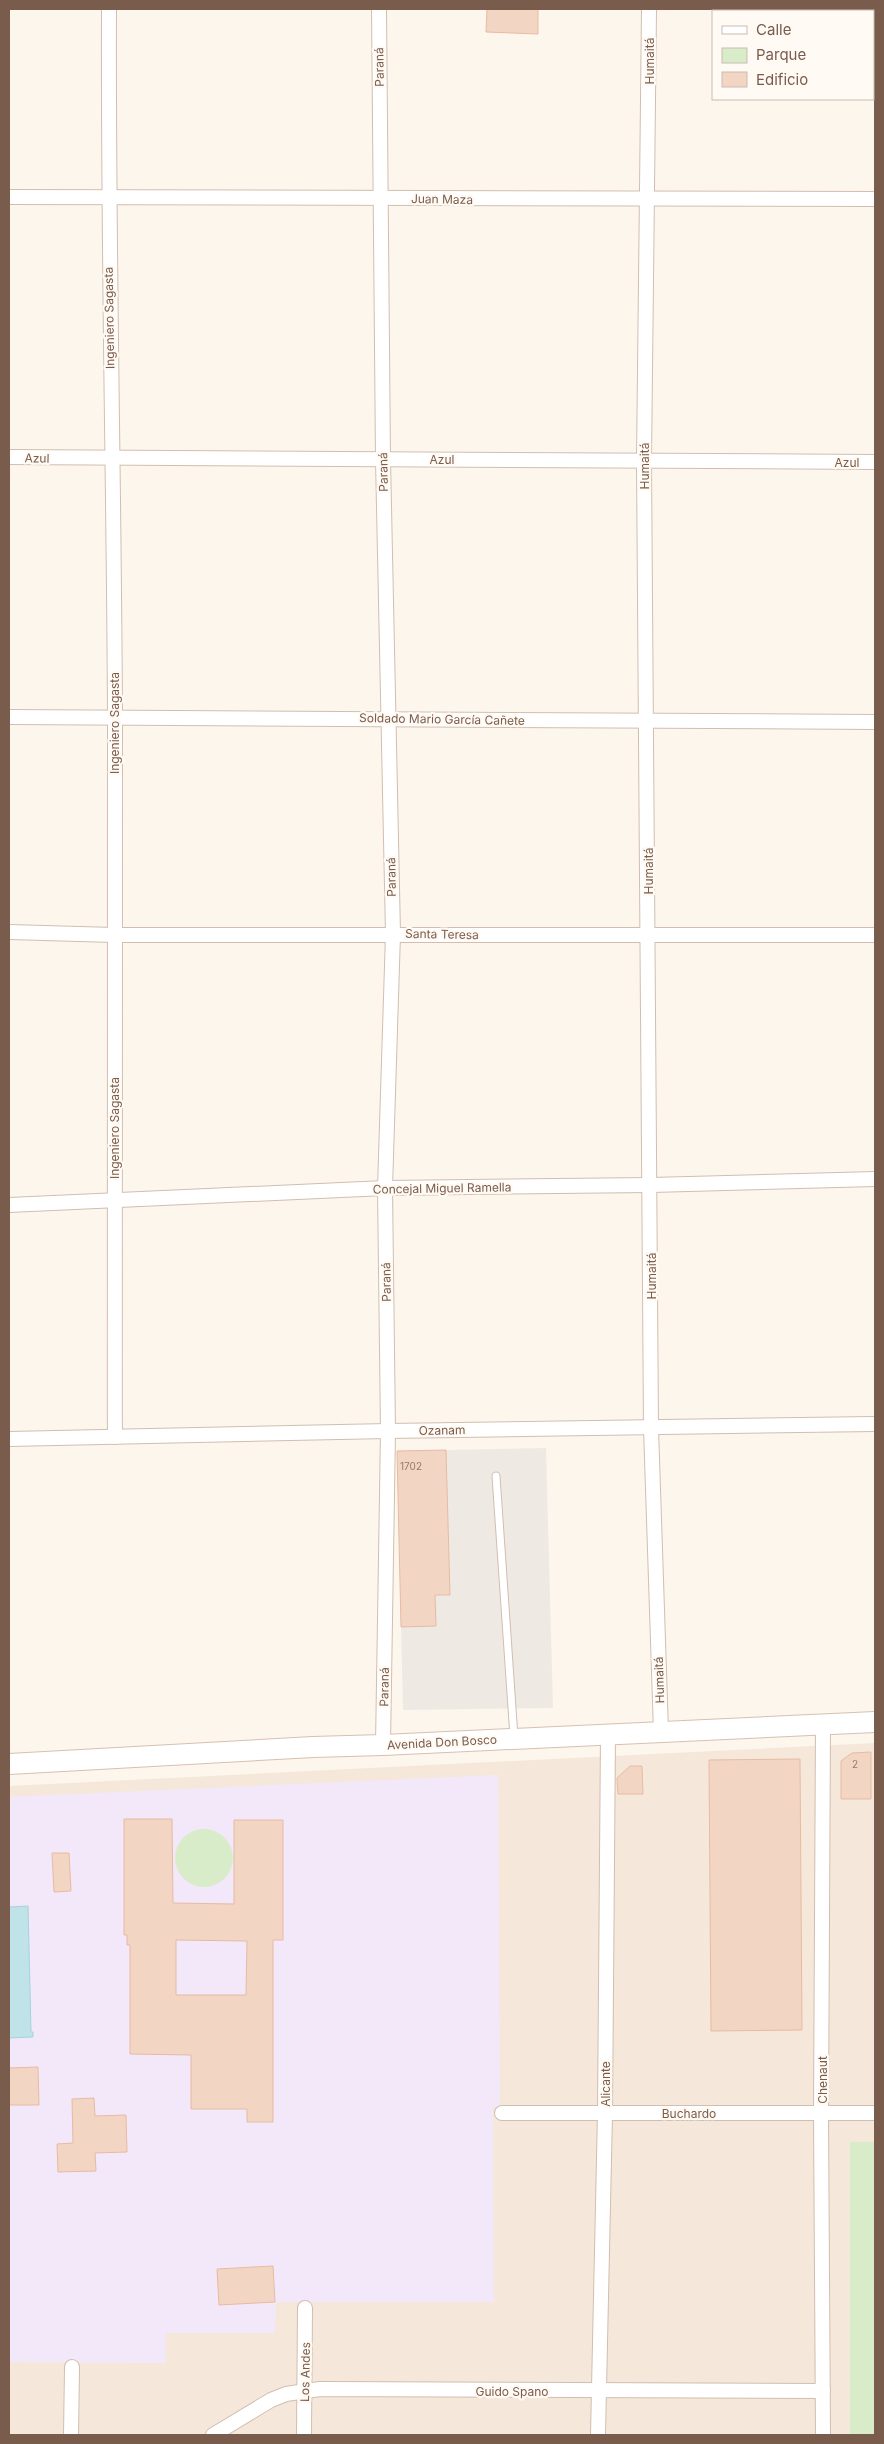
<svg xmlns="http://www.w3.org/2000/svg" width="884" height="2444" font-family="Inter,sans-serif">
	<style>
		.residential { fill: #f5e8da }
		.industrial { fill: #efe9e4 }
		.education { fill: #f3e8fa }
		.green { fill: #d8ecc9 }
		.water { fill: #bfe3e8; stroke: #a5d3da }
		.building { fill: #f3d5c3; stroke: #e6bba3; fill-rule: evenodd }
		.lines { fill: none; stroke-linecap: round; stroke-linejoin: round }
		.service-casing { stroke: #d1beb0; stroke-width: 9 }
		.minor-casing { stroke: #d1beb0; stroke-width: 16 }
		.secondary-casing { stroke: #d6c0b0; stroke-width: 22 }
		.service { stroke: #fff; stroke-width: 7 }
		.minor { stroke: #fff; stroke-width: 14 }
		.secondary { stroke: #fff; stroke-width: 20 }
		.labels { text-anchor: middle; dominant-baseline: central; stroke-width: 4.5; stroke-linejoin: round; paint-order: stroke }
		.number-label { font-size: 10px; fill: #987a6a }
		.street-label { font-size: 12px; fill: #7a5c4d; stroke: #fffaf3 }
	</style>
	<rect width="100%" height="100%" fill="#fdf6ec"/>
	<path class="residential" d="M875,1743V2435H9V1786Z"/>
	<path class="industrial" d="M546,1448L553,1708L403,1710L397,1451Z"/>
	<path class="education" d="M498,1775L500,2107H493L494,2304V2302H276L275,2333H166V2363L9,2362V1797Z"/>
	<g class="green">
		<circle cx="204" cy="1858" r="29"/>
		<rect x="850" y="2142" width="25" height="293"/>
	</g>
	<path class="water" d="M28,1906L31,2032H33V2037L9,2038V1907Z"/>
	<g class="building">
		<path d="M487,9H538V34L486,32Z"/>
		<path d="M446,1450L450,1595H435L436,1626L401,1627L397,1451Z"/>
		<path d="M871,1752V1799H841V1761L852,1753Z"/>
		<path d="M800,1759L802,2030L711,2031L709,1760Z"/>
		<path d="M630,1766H642L643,1794H618L617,1778Z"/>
		<path d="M124,1819H172L173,1903L234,1904V1820H283V1940H273V2122H247V2109H191V2055L130,2054V1945H127V1935H124ZM176,1940L247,1941L246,1995H176Z"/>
		<path d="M52,1853H69L71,1891L54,1892Z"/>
		<path d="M38,2067L39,2105H9V2068Z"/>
		<path d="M94,2098L95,2116L126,2115L127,2152L95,2153L96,2171L58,2172L57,2144L73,2143L72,2099Z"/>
		<path d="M273,2266L275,2302L219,2305L217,2269Z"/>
	</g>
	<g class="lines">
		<defs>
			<path id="service" d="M496,1476L514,1737"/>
			<g id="minor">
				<path d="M109,9C108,246 114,482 115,719C116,959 113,1198 115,1437"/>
				<path d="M379,9L383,459L393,934L385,1188L388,1431L383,1745"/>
				<path d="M649,9L644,461L651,1428L661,1732"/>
				<path d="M9,197L875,199"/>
				<path d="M9,457L875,462"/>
				<path d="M9,717L875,722"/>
				<path d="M9,932L114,935H875"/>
				<path d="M9,1205L385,1188L651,1185L875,1179"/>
				<path d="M9,1439L388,1431L875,1424"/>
				<path d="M823,1724L821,2114L823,2435"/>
				<path d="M502,2113H875"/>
				<path d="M71,2435L72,2367"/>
				<path d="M213,2435L271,2400L286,2394L320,2389L823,2391"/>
				<path d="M304,2435L305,2308"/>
				<path d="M598,2435L605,2113L608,1734"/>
			</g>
			<path id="secondary" d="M9,1764L313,1747L383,1745L875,1722"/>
		</defs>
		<use href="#service" class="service-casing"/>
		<use href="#minor" class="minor-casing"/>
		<use href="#secondary" class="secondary-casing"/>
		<use href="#service" class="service"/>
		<use href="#minor" class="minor"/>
		<use href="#secondary" class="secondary"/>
	</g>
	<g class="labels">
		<g class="number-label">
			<text x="411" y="1466">1702</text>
			<text x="855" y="1764">2</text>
		</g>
		<g class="street-label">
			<text transform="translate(649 61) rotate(-90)">Humaitá</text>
			<text transform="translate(379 67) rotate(-91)">Paraná</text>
			<text transform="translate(442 199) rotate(1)">Juan Maza</text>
			<text transform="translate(109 318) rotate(-91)">Ingeniero Sagasta</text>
			<text transform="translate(37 458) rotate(1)">Azul</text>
			<text x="442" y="459">Azul</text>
			<text x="847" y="462">Azul</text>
			<text transform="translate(644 466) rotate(-90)">Humaitá</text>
			<text transform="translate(383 472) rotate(-91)">Paraná</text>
			<text transform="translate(442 719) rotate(1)">Soldado Mario García Cañete</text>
			<text transform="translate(114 723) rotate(-90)">Ingeniero Sagasta</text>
			<text transform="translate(648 871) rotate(-90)">Humaitá</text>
			<text transform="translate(391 877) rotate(-91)">Paraná</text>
			<text transform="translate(442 934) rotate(1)">Santa Teresa</text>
			<text transform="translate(114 1128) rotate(-90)">Ingeniero Sagasta</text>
			<text transform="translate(442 1188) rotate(-1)">Concejal Miguel Ramella</text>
			<text transform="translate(651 1276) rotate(-90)">Humaitá</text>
			<text transform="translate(386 1282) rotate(-91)">Paraná</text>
			<text transform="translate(442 1430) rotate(-1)">Ozanam</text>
			<text transform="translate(659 1680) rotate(-92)">Humaitá</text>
			<text transform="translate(384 1687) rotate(-89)">Paraná</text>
			<text transform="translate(442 1742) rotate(-3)">Avenida Don Bosco</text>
			<text transform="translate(822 2080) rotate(-90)">Chenaut</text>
			<text transform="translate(605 2084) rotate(-90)">Alicante</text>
			<text x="689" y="2113">Buchardo</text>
			<text transform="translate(305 2372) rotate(-89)">Los Andes</text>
			<text x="512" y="2391">Guido Spano</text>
		</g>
	</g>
	<rect width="884" height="2444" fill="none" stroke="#7a5c4d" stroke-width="20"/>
	<rect x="712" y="10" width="162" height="90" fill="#fffaf3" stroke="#cabbb1"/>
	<rect x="722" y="26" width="25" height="8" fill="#ffffff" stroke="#cabbb1"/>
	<text x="756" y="35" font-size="15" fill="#7a5c4d">Calle</text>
	<rect x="722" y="48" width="25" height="15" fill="#d8ecc9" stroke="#cabbb1"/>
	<text x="756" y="60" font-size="15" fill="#7a5c4d">Parque</text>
	<rect x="722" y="72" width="25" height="15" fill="#f3d5c3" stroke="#cabbb1"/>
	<text x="756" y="85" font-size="15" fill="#7a5c4d">Edificio</text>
</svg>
